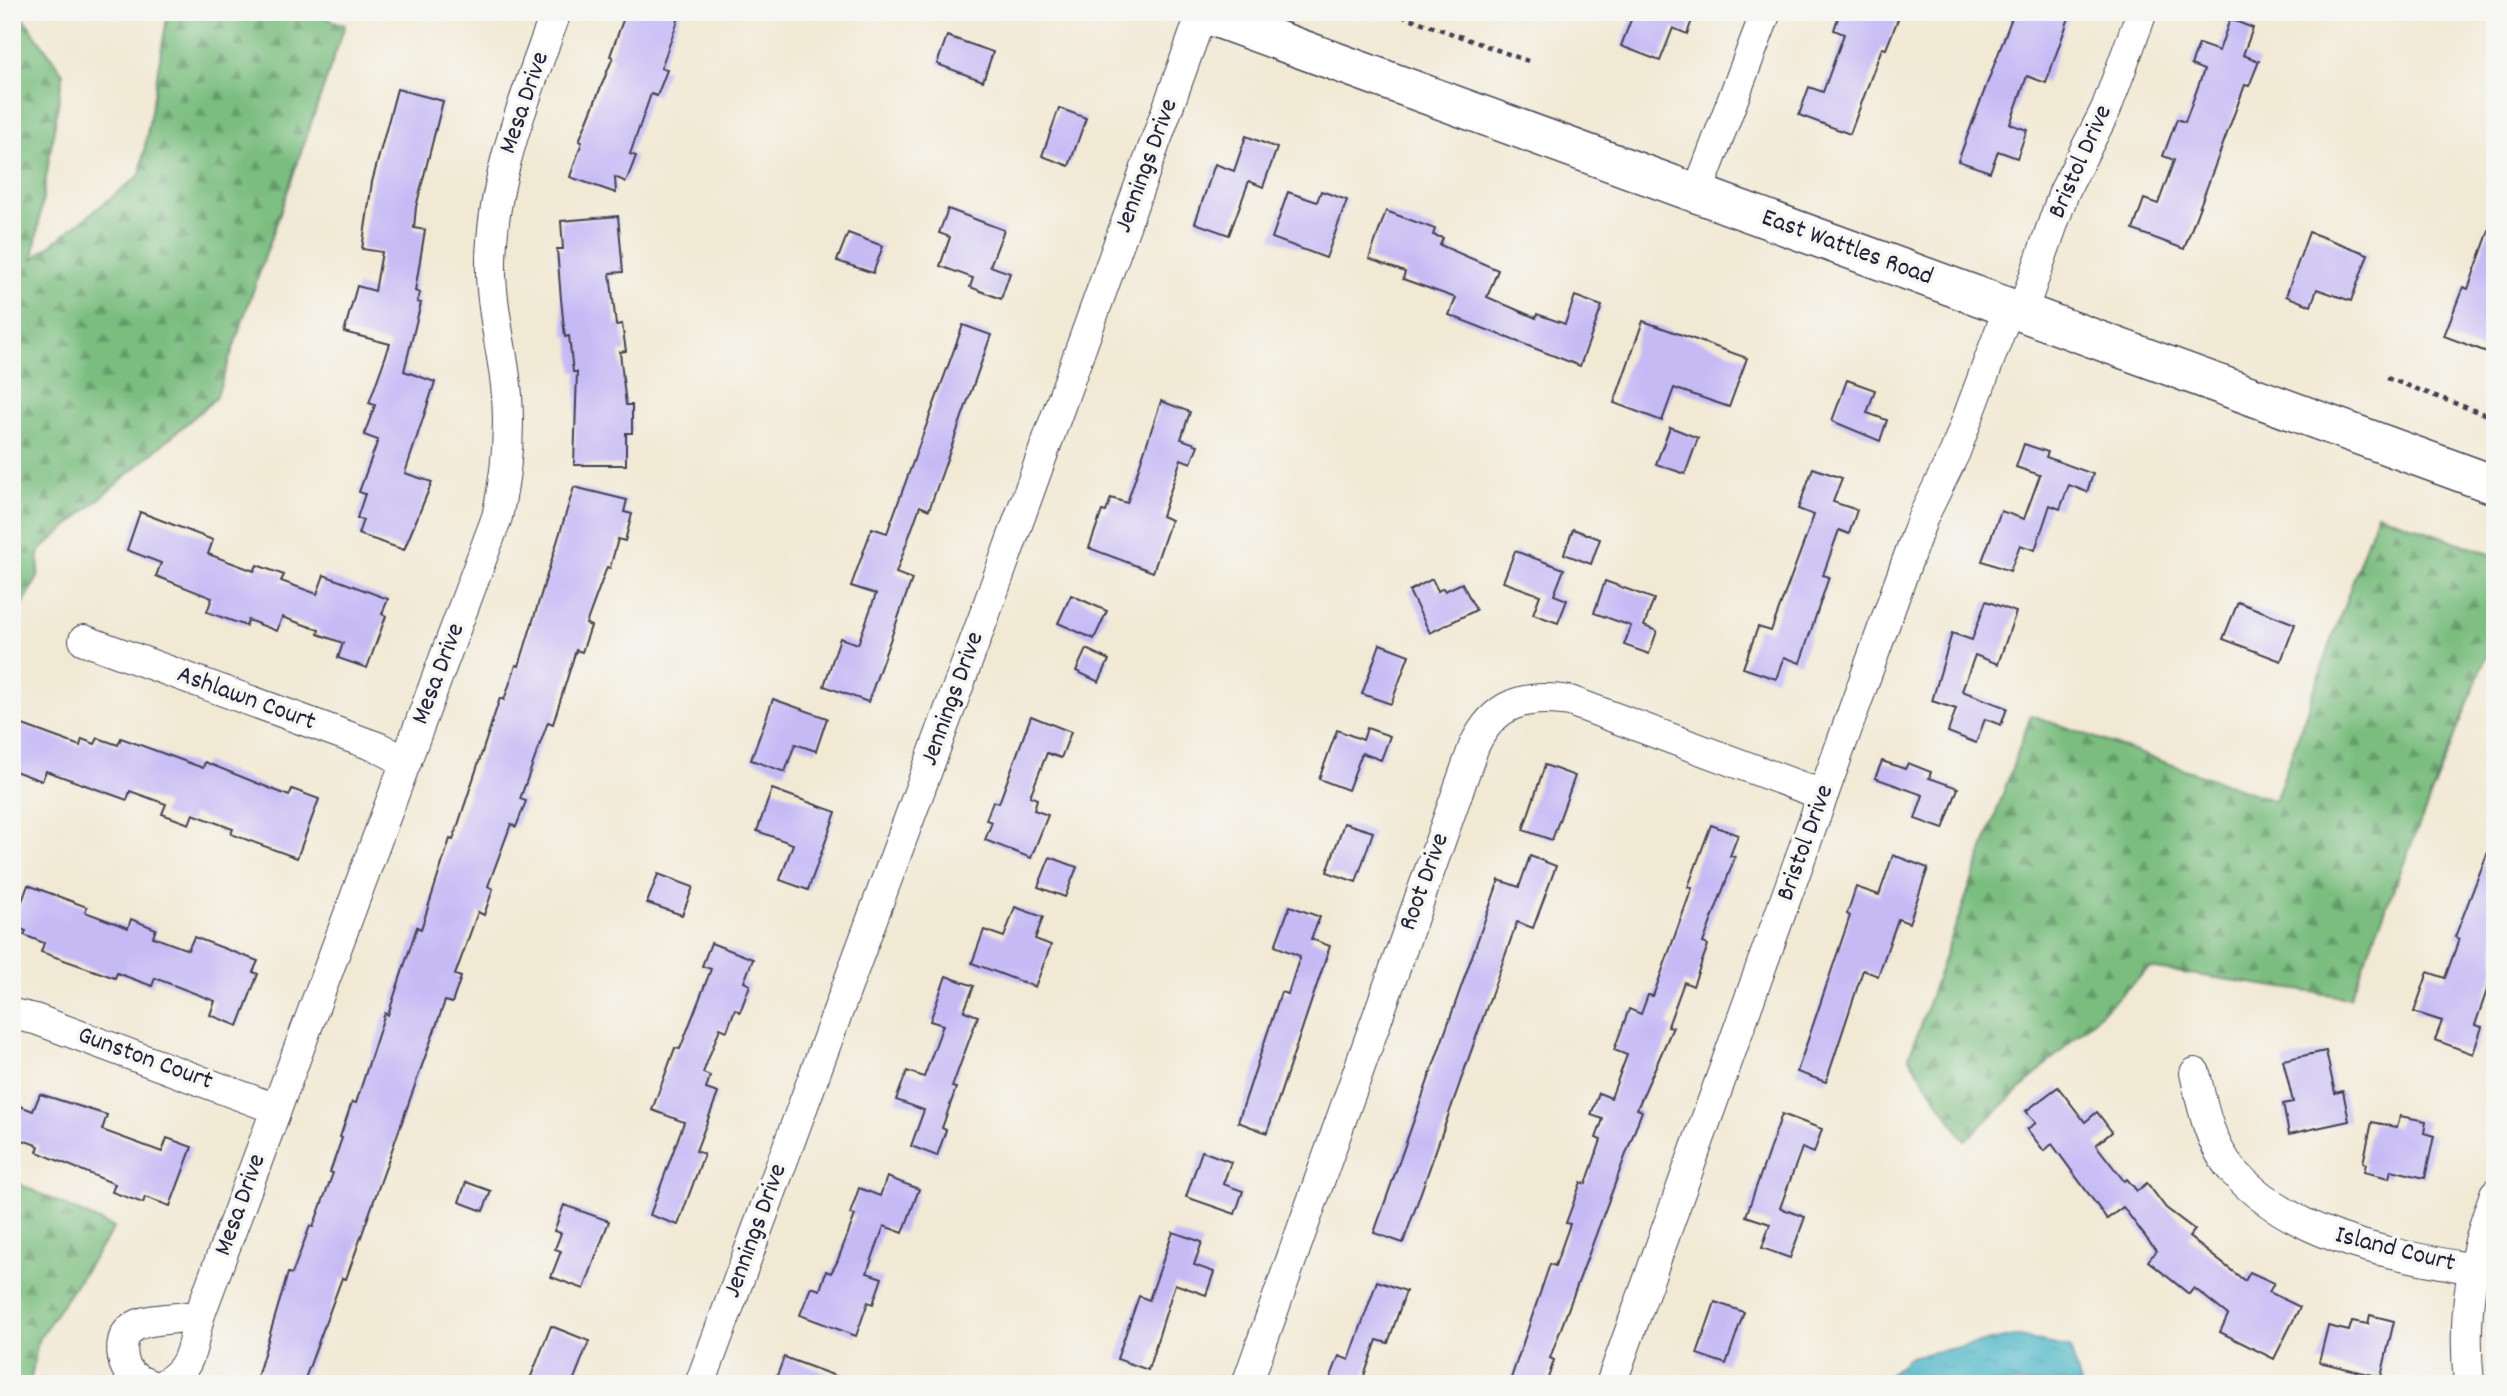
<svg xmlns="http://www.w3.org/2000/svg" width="2507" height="1396" font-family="Dekko,sans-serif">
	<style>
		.forest { fill: url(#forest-firs); stroke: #4e705d; stroke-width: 2 }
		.water { fill: url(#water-ripples); stroke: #366c80; stroke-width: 2 }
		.building { fill: #c6baf5 }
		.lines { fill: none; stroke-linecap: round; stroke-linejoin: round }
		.minor-casing { stroke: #414052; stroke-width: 32 }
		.major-casing { stroke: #414052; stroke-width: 41 }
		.path { stroke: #414052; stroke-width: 4.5; stroke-dasharray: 5 5; stroke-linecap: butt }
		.minor { stroke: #fff; stroke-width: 30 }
		.major { stroke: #fff; stroke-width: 38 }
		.labels { text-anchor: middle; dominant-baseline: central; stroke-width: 7; stroke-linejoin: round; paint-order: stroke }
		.street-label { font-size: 26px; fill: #22223b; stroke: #f6f6f2 }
	</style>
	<defs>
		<pattern id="forest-firs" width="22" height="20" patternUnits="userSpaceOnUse" patternTransform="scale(1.75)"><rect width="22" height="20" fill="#7abd7f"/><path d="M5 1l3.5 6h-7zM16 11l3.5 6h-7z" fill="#649969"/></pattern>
		<pattern id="water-ripples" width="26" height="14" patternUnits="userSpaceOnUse" patternTransform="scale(1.75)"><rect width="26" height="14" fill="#4ab6c6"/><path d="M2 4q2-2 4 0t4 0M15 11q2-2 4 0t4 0" fill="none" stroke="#3d94a2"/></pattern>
	</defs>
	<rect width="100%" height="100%" fill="#f6f6f2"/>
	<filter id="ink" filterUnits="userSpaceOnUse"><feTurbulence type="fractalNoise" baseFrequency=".0143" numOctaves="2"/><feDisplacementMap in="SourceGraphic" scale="14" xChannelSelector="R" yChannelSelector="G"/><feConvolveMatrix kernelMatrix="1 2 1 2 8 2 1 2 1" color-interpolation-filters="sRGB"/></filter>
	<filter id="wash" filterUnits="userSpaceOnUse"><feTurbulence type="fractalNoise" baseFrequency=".00686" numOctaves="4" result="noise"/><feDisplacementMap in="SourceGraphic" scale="28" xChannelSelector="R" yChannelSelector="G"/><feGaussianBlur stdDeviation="1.57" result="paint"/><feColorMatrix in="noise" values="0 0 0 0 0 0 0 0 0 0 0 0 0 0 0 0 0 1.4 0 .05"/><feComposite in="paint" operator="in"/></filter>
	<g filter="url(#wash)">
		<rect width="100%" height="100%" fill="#f2e9d4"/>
		<g class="forest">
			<path d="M12,12H19L63,73L33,259L140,175L168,12H309L345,25L216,398L39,551L38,577L12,624Z"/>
			<path d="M2377,513L2495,556V635L2350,998L2149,968L1965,1141L1909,1057L2031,715L2275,801Z"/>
			<path d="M17,1183L114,1228L38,1340L30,1384H12V1185Z"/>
		</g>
		<path class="water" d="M2015,1336L2070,1348L2081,1384H1878L1910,1357Z"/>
		<g id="blocks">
			<g class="building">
				<path d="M626,12H681L661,68L667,70L657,96L651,94L630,154L636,156L626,182L615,177L616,193L570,177L582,142L579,141L613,57L610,56Z"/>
				<path d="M1634,12H1695L1687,34L1673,28L1660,61L1621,46Z"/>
				<path d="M1840,12H1881L1898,19L1886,49L1882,48L1850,134L1799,115L1809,87L1823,92L1844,34L1834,30Z"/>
				<path d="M2014,12H2071L2046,83L2027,76L2010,124L2027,130L2017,158L1998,151L1990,172L1958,161Z"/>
				<path d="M2230,19L2253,28L2243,55L2259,61L2249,86L2245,85L2184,249L2133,230L2144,199L2158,204L2174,160L2163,156L2177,119L2185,122L2204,70L2191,65L2199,44L2219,51Z"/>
				<path d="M947,36L993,52L983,81L937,64Z"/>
				<path d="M397,89L443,101L416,207L414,228L425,230L415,291L420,293L417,302L421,303L404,371L435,382L405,473L432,482L404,550L358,534L363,520L357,518L365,494L359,492L378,440L364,435L375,405L369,403L390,344L344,332L357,286L375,291L382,252L362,249L372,182Z"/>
				<path d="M1059,108L1086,118L1069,166L1042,156Z"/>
				<path d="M1246,136L1277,148L1263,187L1249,181L1229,235L1195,223L1215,164L1234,171Z"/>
				<path d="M1321,191L1347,200L1326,258L1272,238L1288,192L1317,202Z"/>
				<path d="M948,209L1004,230L990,266L1010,273L1001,299L970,287L973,278L940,266L950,237L939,233Z"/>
				<path d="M1386,211L1435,229L1433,235L1443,238L1440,245L1498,270L1487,297L1536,318L1537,314L1565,324L1575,296L1602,306L1580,366L1449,315L1456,298L1403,279L1405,272L1369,259Z"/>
				<path d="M618,216L623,272L610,273L616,325L622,324L626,351L620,352L626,405H632V433H626V465H574L577,372H573L569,336L565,337L561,299L557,249H563L561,221Z"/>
				<path d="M2492,222L2495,223V355L2444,336L2463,287L2468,289Z"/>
				<path d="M2309,232L2368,254L2351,301L2317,289L2311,306L2286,296Z"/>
				<path d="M848,233L883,246L873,273L837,261Z"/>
				<path d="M1643,321L1747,358L1729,407L1674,388L1662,421L1614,403Z"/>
				<path d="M963,325L991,335L929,510L920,506L896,573L912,579L868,702L824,686L840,638L858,644L876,594L851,586L872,528L887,533Z"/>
				<path d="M1847,380L1875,390L1867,413L1887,420L1880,441L1832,421Z"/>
				<path d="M1161,401L1190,412L1181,439L1198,445L1191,463L1181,459L1162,516L1171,520L1153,572L1089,548L1102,511L1106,512L1111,498L1127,503Z"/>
				<path d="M1670,427L1698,438L1685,474L1656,464Z"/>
				<path d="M2024,444L2048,452L2046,457L2093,474L2087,492L2069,485L2060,509L2050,505L2035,550L2020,545L2010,571L1982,561L2001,511L2024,519L2040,475L2016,467Z"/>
				<path d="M1813,468L1842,478L1833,502L1857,510L1849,534L1839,530L1823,575L1829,577L1800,663L1784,657L1776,679L1743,668L1758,627L1771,631L1814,515L1798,509Z"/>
				<path d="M574,487L627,500L624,512L632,514L625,541L618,539L610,568L607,567L586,624L591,626L582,652L576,650L553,724L548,722L520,799L526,801L516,827L511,824L488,886L493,889L484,915L478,912L455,975L461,977L452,1003L445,1001L346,1279L342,1278L303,1384H255L288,1273L292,1274L310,1226L313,1227L333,1173L330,1172L342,1138L340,1137L352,1102L356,1103L385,1013L388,1015L417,927L421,929L450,839L453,840L500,698L504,700L516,665L519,666Z"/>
				<path d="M140,512L213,540L208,554L254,571L257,565L284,575L281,581L317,594L324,575L388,599L382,614L386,616L367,668L338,658L343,643L318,634L319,630L282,617L277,631L248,620L246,626L207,612L212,598L156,576L161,563L127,550Z"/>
				<path d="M1573,529L1600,539L1591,564L1564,554Z"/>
				<path d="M1515,551L1564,569L1554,595L1567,600L1558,623L1533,614L1540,595L1503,582Z"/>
				<path d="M1432,579L1438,591L1443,588L1445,591L1462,583L1476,610L1430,633L1409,591Z"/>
				<path d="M1605,581L1654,599L1644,626L1657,631L1649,654L1624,645L1631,626L1594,613Z"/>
				<path d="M1071,595L1107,611L1094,639L1058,623Z"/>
				<path d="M1986,601L2016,612L1998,664L1975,655L1962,691L2007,708L2001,725L1985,719L1976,743L1948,732L1956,709L1932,701L1952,633L1972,640Z"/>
				<path d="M2238,602L2295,624L2281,661L2223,639Z"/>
				<path d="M1380,644L1409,655L1391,704L1362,694Z"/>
				<path d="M1086,649L1109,660L1099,682L1076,671Z"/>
				<path d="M773,699L827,718L816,751L795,744L785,772L751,760Z"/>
				<path d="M1031,716L1071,732L1061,758L1047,753L1030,796L1037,799L1034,810L1048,815L1031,858L985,840L992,822L986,820L993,801L999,803Z"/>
				<path d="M12,721L80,746L82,739L95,744L98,738L118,745L121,738L203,768L205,762L289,796L292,789L319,799L297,858L231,834L233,829L193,814L189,824L162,814L166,804L130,791L127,800L46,771L42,781L12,770Z"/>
				<path d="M1367,728L1390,736L1381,760L1362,753L1348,790L1319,779L1337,730L1363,740Z"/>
				<path d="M1882,761L1905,769L1908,763L1931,772L1929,778L1958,788L1943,829L1915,819L1923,795L1875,778Z"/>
				<path d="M1545,765L1575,776L1552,840L1523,830Z"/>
				<path d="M772,789L836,812L808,890L780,880L793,844L757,831Z"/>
				<path d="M1344,823L1373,832L1356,882L1327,872Z"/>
				<path d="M1711,825L1738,835L1730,856L1735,857L1703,943L1708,945L1693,986L1684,982L1668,1026L1673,1027L1637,1109L1642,1111L1550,1358L1554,1360L1546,1384H1509L1550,1264L1555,1266L1570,1224L1566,1223L1581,1182L1586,1184L1601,1140L1596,1138L1603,1119L1591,1115L1599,1093L1611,1098L1627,1055L1614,1050L1629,1009L1641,1014L1648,995L1653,996L1692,888L1688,887Z"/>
				<path d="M2492,841H2495V967L2475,1025L2482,1027L2473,1054L2435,1040L2442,1021L2414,1012L2428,972L2445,978L2459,939L2455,937Z"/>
				<path d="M1893,855L1928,868L1909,923L1898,919L1878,976L1863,970L1826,1082L1797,1072L1850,916L1847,914L1856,887L1879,895Z"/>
				<path d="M1530,856L1556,866L1533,928L1517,922L1403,1243L1374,1233L1499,880L1519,887Z"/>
				<path d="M1050,857L1077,867L1065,897L1038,887Z"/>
				<path d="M658,874L693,887L682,915L647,903Z"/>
				<path d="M28,885L87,907L85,912L128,928L131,919L156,929L153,937L188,950L194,937L258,961L253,972L258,974L238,1026L210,1015L215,1001L155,978L152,986L117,973L115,978L41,952L44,943L24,935L26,931L13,926Z"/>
				<path d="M1290,906L1320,917L1311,939L1330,946L1267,1133L1238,1122L1281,992L1288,994L1300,956L1275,946Z"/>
				<path d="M1015,907L1043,917L1035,939L1051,945L1035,987L972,963L984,930L1004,937Z"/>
				<path d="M711,943L753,959L744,982L750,985L740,1012L735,1009L727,1031L720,1028L703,1073L710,1076L706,1089L718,1093L696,1151L704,1154L678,1225L650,1215L684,1122L652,1110L675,1048L680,1049L711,969L702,966Z"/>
				<path d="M946,976L974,986L964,1011L978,1016L952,1087L956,1088L942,1128L946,1130L937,1156L911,1146L924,1110L896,1100L907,1071L924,1077L943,1025L930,1021Z"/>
				<path d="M2326,1051L2335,1093L2343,1091L2349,1121L2289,1134L2283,1104L2293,1102L2283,1060Z"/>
				<path d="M2058,1087L2085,1122L2097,1112L2112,1132L2096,1145L2124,1181L2127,1179L2137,1191L2147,1183L2166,1208L2195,1230L2189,1237L2245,1281L2250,1272L2274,1283L2269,1292L2300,1307L2274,1359L2220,1332L2228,1315L2194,1288L2189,1294L2148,1261L2156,1251L2123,1207L2107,1219L2052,1144L2044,1151L2027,1129L2036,1123L2026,1111Z"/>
				<path d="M40,1094L107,1115L102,1130L162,1152L167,1138L192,1147L170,1206L145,1197L143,1203L112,1192L115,1184L37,1152L39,1146L12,1136V1103L33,1111Z"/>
				<path d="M1782,1114L1822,1129L1814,1153L1802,1148L1780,1208L1805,1217L1790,1258L1762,1248L1770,1224L1746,1216Z"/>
				<path d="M2400,1116L2426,1121L2424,1133L2434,1136L2425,1178L2391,1170L2389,1178L2364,1172L2366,1164L2363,1163L2372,1122L2397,1127Z"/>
				<path d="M1202,1151L1231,1162L1223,1184L1243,1191L1235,1214L1186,1197Z"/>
				<path d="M887,1177L919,1189L903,1233L884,1226L867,1273L882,1278L873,1304L868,1302L856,1336L800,1315L811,1287L820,1290L826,1271L831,1273L837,1262L855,1215L850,1214L859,1188L880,1196Z"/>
				<path d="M466,1182L491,1191L483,1211L459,1202Z"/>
				<path d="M564,1205L609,1221L584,1289L551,1277L561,1251L555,1249L561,1233L554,1231Z"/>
				<path d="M1173,1232L1202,1242L1194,1265L1214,1272L1206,1295L1175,1284L1148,1370L1117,1359L1139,1296L1149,1300Z"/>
				<path d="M1377,1281L1406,1291L1388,1343L1377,1340L1361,1384H1328L1339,1356L1349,1360Z"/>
				<path d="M1715,1302L1744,1312L1726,1364L1697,1354Z"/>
				<path d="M2370,1315L2394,1321L2381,1377L2319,1362L2328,1326L2349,1331L2352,1321L2368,1324Z"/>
				<path d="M551,1326L589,1341L572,1384H528Z"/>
				<path d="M784,1357L849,1381V1384H774Z"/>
			</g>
		</g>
	</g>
	<g filter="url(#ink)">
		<use href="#blocks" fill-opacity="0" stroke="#414052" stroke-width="2"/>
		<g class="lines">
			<defs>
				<g id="minor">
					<path d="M1697,194L1766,12"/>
					<path d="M2022,312L2064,192L2106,109L2142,12"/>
					<path d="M84,640L380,748L406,762"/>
					<path d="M12,1014L35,1019L276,1109"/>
					<path d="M2195,1073C2202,1106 2210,1146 2234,1172C2296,1239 2387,1253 2473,1269"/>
					<path d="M148,1384C136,1380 125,1372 123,1358C115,1309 173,1324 200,1314"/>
					<path d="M164,1384C194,1368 191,1344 200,1314L497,517C506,477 510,437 507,396C504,355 492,315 491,274C489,182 526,97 556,12"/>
					<path d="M700,1384L983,619L1202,13"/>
					<path d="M1247,1384L1474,746C1494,703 1525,694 1570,701L1823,795"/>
					<path d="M1611,1384L1923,517L1955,452L2009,307"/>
					<path d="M2469,1384C2462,1314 2471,1260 2495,1194"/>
				</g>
				<path id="major" d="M1200,12L2495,485"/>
			</defs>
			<use href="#minor" class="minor-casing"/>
			<use href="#major" class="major-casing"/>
			<g class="path">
				<path d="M1392,12L1528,61"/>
				<path d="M2387,378L2495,418"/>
			</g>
			<use href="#minor" class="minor"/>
			<use href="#major" class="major"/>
		</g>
	</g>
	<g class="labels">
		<g class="street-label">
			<text transform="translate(525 103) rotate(-71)">Mesa Drive</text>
			<text transform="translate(2081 162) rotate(-66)">Bristol Drive</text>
			<text transform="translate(1147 166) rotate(-70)">Jennings Drive</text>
			<text transform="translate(1847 248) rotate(20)">East Wattles Road</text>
			<text transform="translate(439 674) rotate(-69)">Mesa Drive</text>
			<text transform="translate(246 699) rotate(20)">Ashlawn Court</text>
			<text transform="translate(953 699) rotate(-70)">Jennings Drive</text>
			<text transform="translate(1806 843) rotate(-70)">Bristol Drive</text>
			<text transform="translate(1425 882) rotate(-70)">Root Drive</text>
			<text transform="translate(145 1059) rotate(20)">Gunston Court</text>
			<text transform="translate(241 1205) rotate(-70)">Mesa Drive</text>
			<text transform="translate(756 1231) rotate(-70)">Jennings Drive</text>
			<text transform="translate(2395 1250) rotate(14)">Island Court</text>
		</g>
	</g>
	<rect width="2507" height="1396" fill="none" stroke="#f6f6f2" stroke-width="42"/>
</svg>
